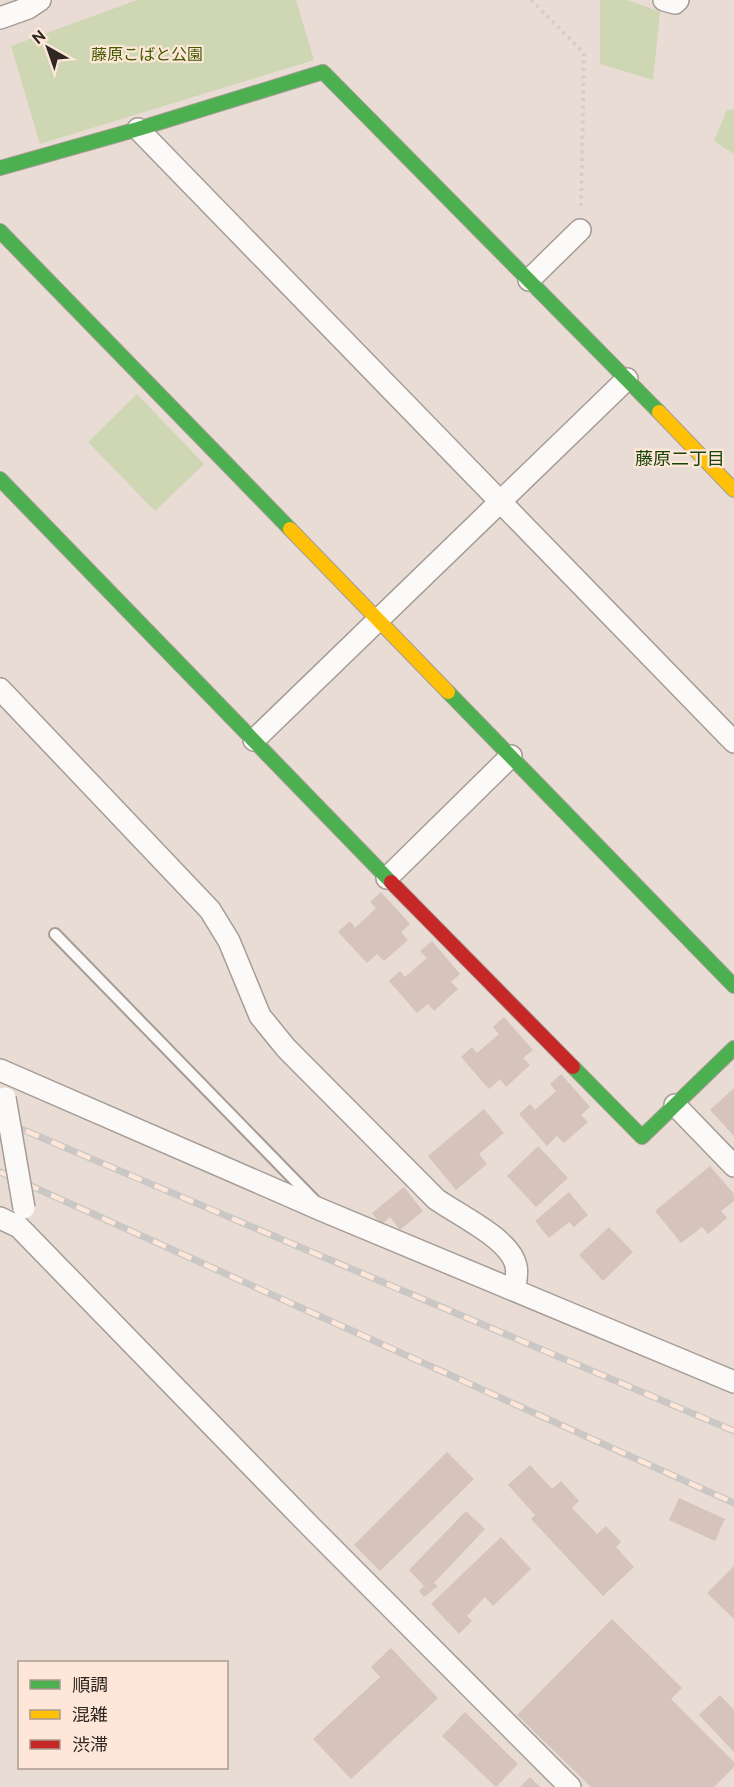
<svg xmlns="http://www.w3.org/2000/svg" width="734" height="1787" font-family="Ubuntu,'Noto Sans JP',sans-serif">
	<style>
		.green { fill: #cfd6b4 }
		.building { fill: #d6c4bc }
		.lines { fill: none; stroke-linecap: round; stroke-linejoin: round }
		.lane-casing { stroke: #a69c96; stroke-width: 14 }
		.street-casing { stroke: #a69c96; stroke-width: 24 }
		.fast-casing { stroke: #a69c96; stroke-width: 16 }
		.slow-casing { stroke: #a69c96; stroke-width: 16 }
		.jam-casing { stroke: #a69c96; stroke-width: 16 }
		.path { stroke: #d2cecc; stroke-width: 4; stroke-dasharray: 3 4.5; stroke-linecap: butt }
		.lane { stroke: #fcfaf9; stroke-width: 10 }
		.street { stroke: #fcfaf9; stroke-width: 21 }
		.fast { stroke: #4caf50; stroke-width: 14 }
		.slow { stroke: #ffc107; stroke-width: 14 }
		.jam { stroke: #c62828; stroke-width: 14 }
		.rail-casing { stroke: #cac7c5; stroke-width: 7 }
		.rail { stroke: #fee7d9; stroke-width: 4.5; stroke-dasharray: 14; stroke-linecap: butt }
		.street-bridge-casing { stroke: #a69c96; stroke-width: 24; stroke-linecap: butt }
		.street-bridge { stroke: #fcfaf9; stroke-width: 21 }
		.labels { text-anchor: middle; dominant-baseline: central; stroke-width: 4.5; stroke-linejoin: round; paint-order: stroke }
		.park-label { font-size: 16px; fill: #425b01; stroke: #fee7d9 }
		.neighbourhood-label { font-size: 18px; fill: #174408; stroke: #fee7d9 }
	</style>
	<rect width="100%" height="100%" fill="#e9dcd4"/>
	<g class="green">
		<path d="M137,0H296L314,60L40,144L11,46Z"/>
		<path d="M600,0H628L660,12L653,80L600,64Z"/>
		<path d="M734,109V154L714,141L727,110Z"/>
		<path d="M137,394L204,464L155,511L88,442Z"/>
	</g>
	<g class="building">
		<path d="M381,892L410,924L401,932L408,940L384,961L377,954L367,963L338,932L350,921L355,928L376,908L370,902Z"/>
		<path d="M432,941L460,974L451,982L458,989L434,1011L428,1004L417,1013L389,981L400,971L405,977L427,958L420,951Z"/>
		<path d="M504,1017L533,1050L523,1058L530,1065L506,1087L500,1079L489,1089L461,1057L472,1047L477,1053L499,1034L493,1027Z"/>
		<path d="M561,1074L590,1107L581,1115L588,1122L564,1143L557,1136L547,1146L519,1114L530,1104L535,1110L556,1091L550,1084Z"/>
		<path d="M734,1088V1136L710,1110Z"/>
		<path d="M484,1109L504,1133L479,1154L487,1164L456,1190L428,1156Z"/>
		<path d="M538,1146L568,1178L536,1207L507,1176Z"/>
		<path d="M710,1166L734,1194V1201L721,1211L727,1218L708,1234L702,1227L681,1243L655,1211Z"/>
		<path d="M404,1187L423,1211L400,1230L390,1217L381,1225L372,1213Z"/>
		<path d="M569,1192L588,1215L574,1227L569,1222L549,1238L535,1221Z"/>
		<path d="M609,1227L633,1252L603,1281L579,1255Z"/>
		<path d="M447,1452L474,1479L380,1571L354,1545Z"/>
		<path d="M530,1465L552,1489L561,1481L579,1501L572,1508L597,1534L606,1526L621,1542L616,1547L634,1567L603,1596L531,1519L535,1515L508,1485Z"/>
		<path d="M679,1498L725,1519L715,1541L669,1520Z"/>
		<path d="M466,1511L485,1529L434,1583L438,1586L424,1597L419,1591L424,1586L409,1570Z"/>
		<path d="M501,1537L531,1569L493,1606L485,1597L467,1616L472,1621L459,1634L431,1604Z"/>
		<path d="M734,1566V1619L707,1593Z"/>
		<path d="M612,1619L682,1688L671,1699L734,1762V1767L714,1787H591L517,1715Z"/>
		<path d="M391,1648L438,1698L351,1779L313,1739L380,1677L371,1667Z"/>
		<path d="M720,1695L734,1710V1752L699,1715Z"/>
		<path d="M465,1712L518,1764L496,1787L442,1736Z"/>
		<path d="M530,1777L540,1787H520Z"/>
	</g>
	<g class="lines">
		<defs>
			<path id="lane" d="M55,934L314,1200"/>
			<g id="street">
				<path d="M664,0L675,3L678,0"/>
				<path d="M0,18L28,8L40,0"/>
				<path d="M138,129L734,742"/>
				<path d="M529,280L580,230"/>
				<path d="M0,689L210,910L229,941L260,1016L286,1048L436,1199C458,1215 511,1239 516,1266C518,1273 515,1282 515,1290"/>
				<path d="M254,740L627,379"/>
				<path d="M387,878L511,756"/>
				<path d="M0,1070L324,1211L734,1382"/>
				<path d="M675,1105L734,1166"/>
				<path d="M0,1218L19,1227L311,1527L570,1787"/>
			</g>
			<g id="fast">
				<path d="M0,168L138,129L323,72L659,412"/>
				<path d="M0,231L290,529"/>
				<path d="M0,479L391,882"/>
				<path d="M448,692L734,986"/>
				<path d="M573,1067L642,1137L734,1048"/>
			</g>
			<g id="slow">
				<path d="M659,412L734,490"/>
				<path d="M290,529L448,692"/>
			</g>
			<path id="jam" d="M391,882L573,1067"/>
		</defs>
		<use href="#lane" class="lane-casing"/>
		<use href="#street" class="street-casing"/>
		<use href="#fast" class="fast-casing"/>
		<use href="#slow" class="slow-casing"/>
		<use href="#jam" class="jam-casing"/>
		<path class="path" d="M531,0L584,53L581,208"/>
		<use href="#lane" class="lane"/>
		<use href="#street" class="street"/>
		<use href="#fast" class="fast"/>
		<use href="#slow" class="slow"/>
		<use href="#jam" class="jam"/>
		<defs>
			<g id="rail">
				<path d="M0,1120L734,1431"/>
				<path d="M0,1172L734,1503"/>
			</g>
		</defs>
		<use href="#rail" class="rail-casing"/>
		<use href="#rail" class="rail"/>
		<defs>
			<path id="street-bridge" d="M5,1098L24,1208"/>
		</defs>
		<use href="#street-bridge" class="street-bridge-casing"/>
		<use href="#street-bridge" class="street-bridge"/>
	</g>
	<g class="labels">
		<g class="park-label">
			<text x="147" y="54">藤原こばと公園</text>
		</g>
		<g class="neighbourhood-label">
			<text x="680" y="458">藤原二丁目</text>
		</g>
	</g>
	<rect x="18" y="1661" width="210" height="108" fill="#fee7d9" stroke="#ac9a90" stroke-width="1.5"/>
	<rect x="30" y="1680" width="30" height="9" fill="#4caf50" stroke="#ac9a90" stroke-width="1.5"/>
	<text x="72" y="1691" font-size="18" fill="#302722">順調</text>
	<rect x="30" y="1710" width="30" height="9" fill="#ffc107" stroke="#ac9a90" stroke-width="1.5"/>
	<text x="72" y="1721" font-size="18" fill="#302722">混雑</text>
	<rect x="30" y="1740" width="30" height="9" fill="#c62828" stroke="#ac9a90" stroke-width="1.5"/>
	<text x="72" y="1751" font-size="18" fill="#302722">渋滞</text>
	<g transform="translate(48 48) rotate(320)" stroke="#fee7d9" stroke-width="4.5" paint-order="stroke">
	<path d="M0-4.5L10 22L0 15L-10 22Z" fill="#302722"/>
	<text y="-9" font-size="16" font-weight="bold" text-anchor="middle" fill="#302722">N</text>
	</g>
</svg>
